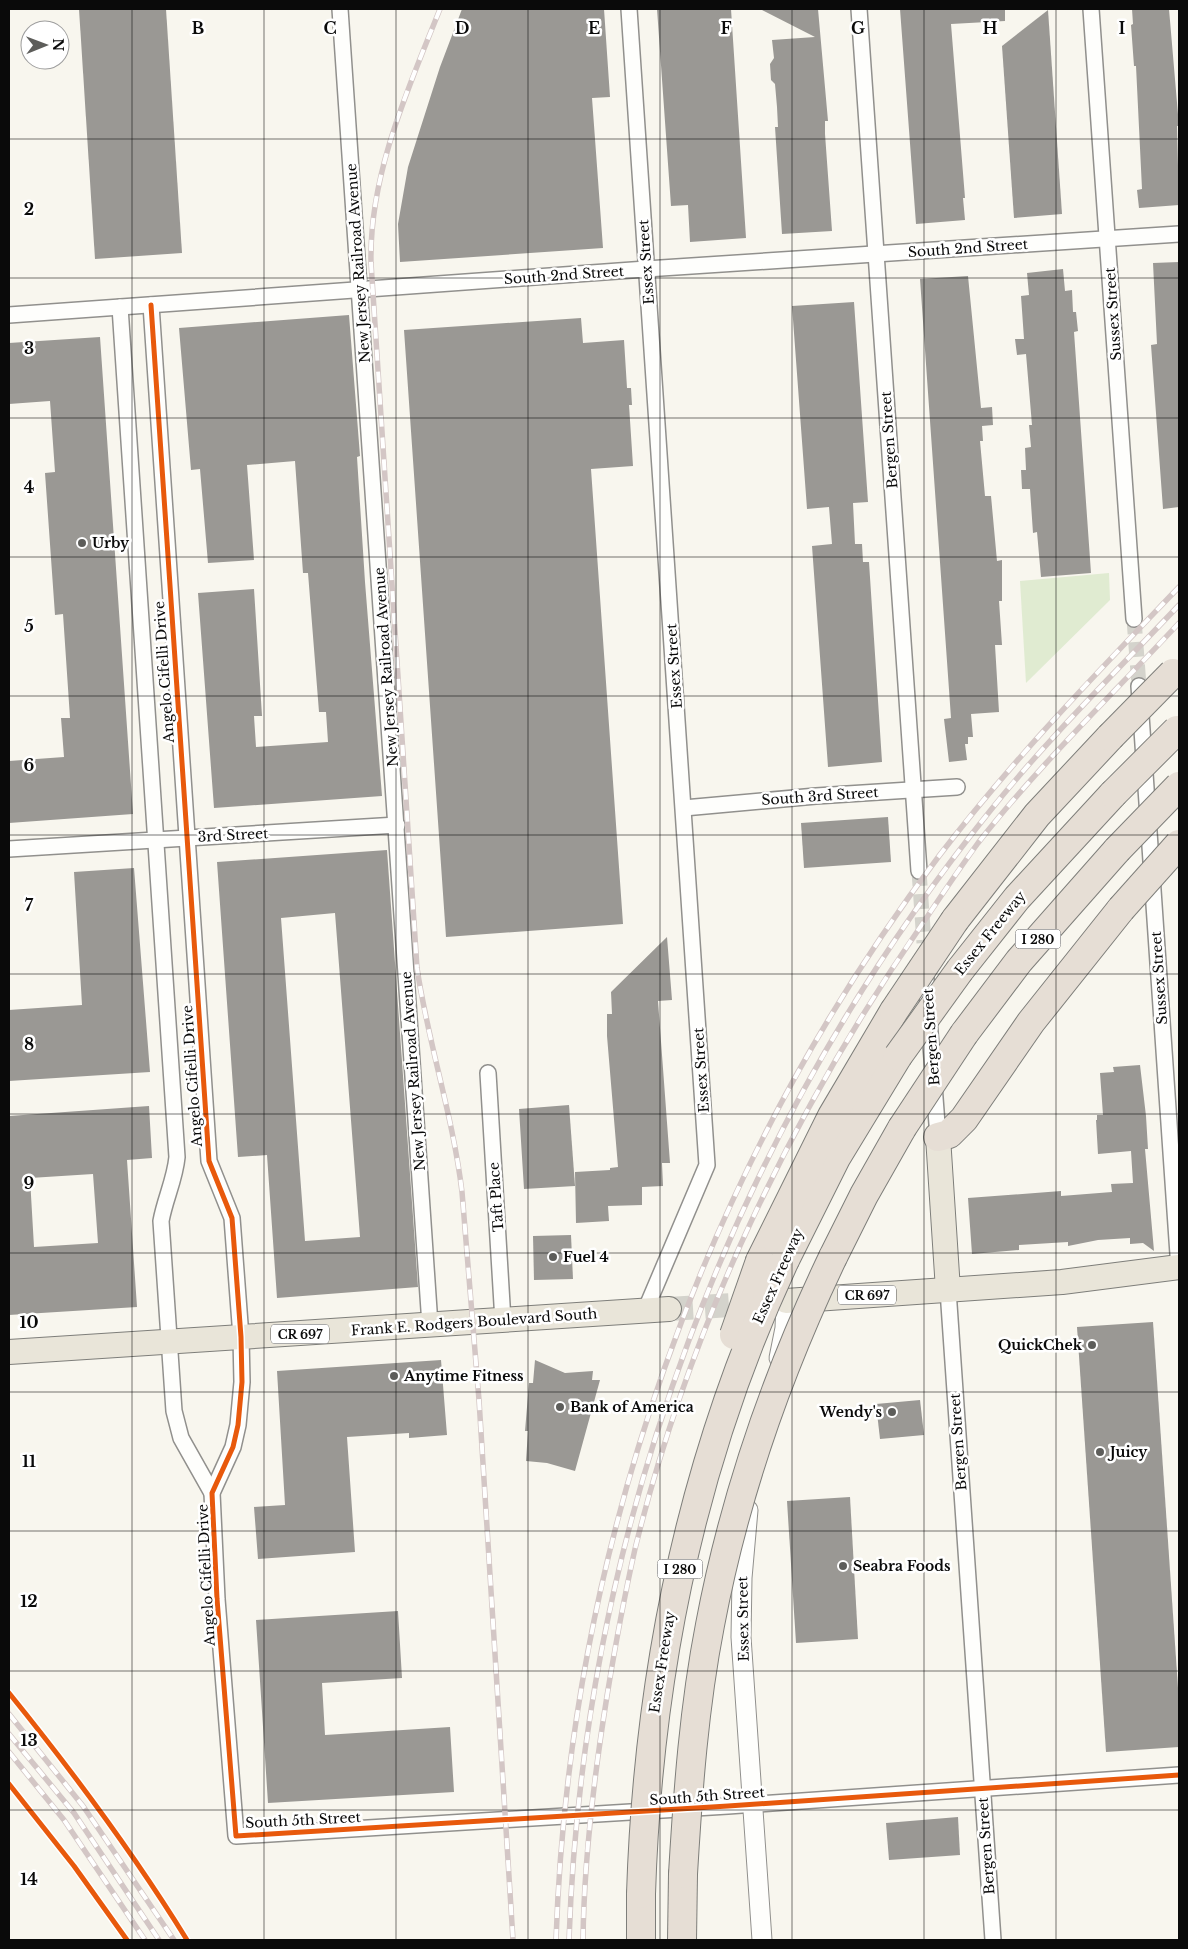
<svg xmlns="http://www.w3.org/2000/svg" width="1188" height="1949" font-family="'Libre Baskerville',serif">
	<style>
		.green { fill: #e0ebd1 }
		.building { fill: #9a9894; fill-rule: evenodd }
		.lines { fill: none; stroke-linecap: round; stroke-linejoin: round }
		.minor-tunnel { stroke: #d4d3cc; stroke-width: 15; stroke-dasharray: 15 8; stroke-linecap: butt }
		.primary-tunnel { stroke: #d4d3cc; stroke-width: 24; stroke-dasharray: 24 12; stroke-linecap: butt }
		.minor-casing { stroke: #91908d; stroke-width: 18 }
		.tertiary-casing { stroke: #91908d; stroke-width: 21 }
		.primary-casing { stroke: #7e7e7a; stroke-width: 26 }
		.motorway-casing { stroke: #7e7e7a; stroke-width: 30 }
		.minor { stroke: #fefefc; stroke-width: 15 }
		.tertiary { stroke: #fefefc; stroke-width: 19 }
		.primary { stroke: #e9e5d9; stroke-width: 24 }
		.motorway { stroke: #e6ded5; stroke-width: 28 }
		.rail-casing { stroke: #d3c6c5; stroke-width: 5.5 }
		.rail { stroke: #fff; stroke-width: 4; stroke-dasharray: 11; stroke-linecap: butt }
		.motorway-bridge-casing { stroke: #7e7e7a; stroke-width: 30; stroke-linecap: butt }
		.motorway-bridge { stroke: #e6ded5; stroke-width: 28 }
		.cycleway-casing { stroke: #fff; stroke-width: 8 }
		.cycleway { stroke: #e8590c; stroke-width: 5 }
		.grid { fill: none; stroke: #0a0a0a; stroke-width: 1; stroke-opacity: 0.55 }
		.poi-dot { fill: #5d5d5a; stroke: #fff; stroke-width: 2 }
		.labels { text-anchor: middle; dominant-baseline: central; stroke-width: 5; stroke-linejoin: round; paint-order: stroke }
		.shield { fill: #fff; stroke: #545454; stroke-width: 1 }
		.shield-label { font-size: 12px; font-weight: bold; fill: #0a0a0a }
		.street-label { font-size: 14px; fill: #0a0a0a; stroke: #fff }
		.poi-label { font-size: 14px; font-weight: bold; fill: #0a0a0a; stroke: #fff; text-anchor: start }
		.grid-label { font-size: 16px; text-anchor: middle; font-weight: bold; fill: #0a0a0a; stroke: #fff; stroke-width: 5; stroke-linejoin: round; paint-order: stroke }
	</style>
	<rect width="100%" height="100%" fill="#f8f6ee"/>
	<path class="green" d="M1109,573L1110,600L1026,683L1020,581Z"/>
	<g class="building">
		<path d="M79,9H166L182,253L95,259Z"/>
		<path d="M462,9H604L610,97L592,98L603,248L400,262L398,224L408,167L440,67Z"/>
		<path d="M657,9H731L746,238L690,242L688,205L671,206Z"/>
		<path d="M760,9H818L828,121H825V134L832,231L782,234L775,127H778L777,107L775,84L771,80L770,64L774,58L772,40L815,37Z"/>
		<path d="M900,9H1005V21L951,24L965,198H963L965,220L916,224Z"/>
		<path d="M1132,9H1169L1179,126H1177L1179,205L1139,208L1137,190L1142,189L1136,66H1134L1131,25L1133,24Z"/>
		<path d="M1048,10L1062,214L1014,218L1002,46Z"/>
		<path d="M1179,262V507L1163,509L1151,345L1157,344L1153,263Z"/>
		<path d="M1063,269L1065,291L1072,290L1073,312H1076L1078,331L1074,332L1091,573L1041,577L1037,532L1033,533L1030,489H1022L1021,470H1026L1025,448L1031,447L1029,425H1032L1026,354L1017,355L1015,339H1024L1021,296L1029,295L1027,273Z"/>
		<path d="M968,276L981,408L992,407L993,425L982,426L983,441H980L985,496H991L997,561L1002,560V601H999L1002,645H995L999,712L971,714L973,737H968V744H965L967,760L949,762L944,719L951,718L920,279Z"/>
		<path d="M854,302L868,502L853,503L855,544H862L863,562H869L882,762L828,767L812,546L832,544L829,507L807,509L792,306Z"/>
		<path d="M349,315L360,456L357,457L365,582L382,796L214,808L198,593L254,589L262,716H254L256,747L328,742L326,712H319L308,573H303L295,461L247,465L254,560L208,563L200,469L191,470L179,328Z"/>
		<path d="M581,318L583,343L624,340L627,388H631L632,405H629L633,466L591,469L623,924L446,937L404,330Z"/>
		<path d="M100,337L133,814L9,823V761L64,757L61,718H70L63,614L55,615L45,473L55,472L50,401L9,404V343Z"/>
		<path d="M888,817L891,862L804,868L801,823Z"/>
		<path d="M387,850L418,1287L277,1298L267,1155L238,1157L217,862ZM335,913L360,1237L305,1241L281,918Z"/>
		<path d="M134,868L150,1072L9,1081V1010L82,1005L74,872Z"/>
		<path d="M667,937L672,1000L658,1001L670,1163H662L663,1186L642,1187V1205L608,1206L609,1221L576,1223L575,1172L610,1170V1168L618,1167L607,1036V1014H612L611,992Z"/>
		<path d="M1140,1065L1146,1116L1148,1149H1145L1154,1251L1143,1243L1130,1244V1238L1098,1240L1068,1246V1242L1019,1245V1250L972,1254L968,1198L1061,1191V1196L1112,1192L1111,1184L1133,1183L1131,1151L1098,1154L1096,1120H1097V1115H1103L1100,1073L1114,1072L1113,1067Z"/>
		<path d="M569,1105L575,1186L524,1189L519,1109Z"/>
		<path d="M149,1106L152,1158L127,1160L137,1307L9,1315V1116ZM93,1174L98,1243L34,1247L30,1178Z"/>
		<path d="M571,1235L573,1279L534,1280L533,1236Z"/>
		<path d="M1153,1322L1179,1702V1747L1106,1752L1077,1327Z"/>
		<path d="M441,1360L447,1435L409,1438V1433L347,1437L355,1552L258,1559L254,1507L285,1505L277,1371Z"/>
		<path d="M535,1360L565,1373L593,1371L592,1380H600L575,1471L547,1463L526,1461L528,1431H525L529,1383H533Z"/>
		<path d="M920,1400L924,1435L880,1439L876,1404Z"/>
		<path d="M850,1497L858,1639L796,1643L787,1501Z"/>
		<path d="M398,1611L402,1678L322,1683L325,1735L450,1727L454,1792L268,1803L256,1620Z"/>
		<path d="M958,1817L960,1855L889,1860L886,1823Z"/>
	</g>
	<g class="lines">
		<g class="minor-tunnel">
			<path d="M1134,619L1139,686"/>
			<path d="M919,871L924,943"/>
		</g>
		<path class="primary-tunnel" d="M669,1309L762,1303"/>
		<defs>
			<g id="minor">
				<path d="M340,9L430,1325"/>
				<path d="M629,9L707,1165L645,1311"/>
				<path d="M859,9L919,871"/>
				<path d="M1091,9L1134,619"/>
				<path d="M151,305L209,1161L232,1218L241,1337L242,1382L238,1425L233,1447L212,1493L217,1599L236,1836L728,1806L1179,1775"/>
				<path d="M120,307L177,1157C175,1179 165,1199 161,1221L174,1411L181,1438L212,1493"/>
				<path d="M9,315L646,269L1179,234"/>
				<path d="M1139,686L1179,1269"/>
				<path d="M684,808L816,796L957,787"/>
				<path d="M9,849L397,825"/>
				<path d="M925,967L938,1137"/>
				<path d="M488,1073L503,1321"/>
				<path d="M948,1290L993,1940"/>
			</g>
			<g id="tertiary">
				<path d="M779,1358L785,1328L786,1301"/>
				<path d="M748,1510L742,1578L741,1637L762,1940"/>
			</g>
			<g id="primary">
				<path d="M938,1137L948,1290"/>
				<path d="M786,1301L1062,1282L1179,1267"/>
				<path d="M9,1352L669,1309"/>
			</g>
			<g id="motorway">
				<path d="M955,920L1037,815L1110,737"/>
				<path d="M960,970L1017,898L1113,794"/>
				<path d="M964,1034L1019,961L1117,850"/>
				<path d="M938,1137L949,1134L964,1119L1031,1022L1121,909"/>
				<path d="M833,1257L864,1195L902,1128"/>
				<path d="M785,1260L836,1158L898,1056"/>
				<path d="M760,1261L832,1116L894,1011"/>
				<path d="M641,1940V1894"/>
				<path d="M682,1940L683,1874"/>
			</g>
		</defs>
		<use href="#minor" class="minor-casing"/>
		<use href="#tertiary" class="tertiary-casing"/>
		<use href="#primary" class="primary-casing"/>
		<use href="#motorway" class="motorway-casing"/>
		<use href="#minor" class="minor"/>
		<use href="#tertiary" class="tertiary"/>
		<use href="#primary" class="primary"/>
		<use href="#motorway" class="motorway"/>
		<defs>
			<g id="rail">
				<path d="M440,9C408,89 369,175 371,263L417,968C428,1043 453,1116 462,1192L479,1400L513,1940"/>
				<path d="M9,1693C73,1772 134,1854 187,1940"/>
				<path d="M9,1714L83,1806L174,1940"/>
				<path d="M9,1734L74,1813L159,1940"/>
				<path d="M9,1752L64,1820L145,1940"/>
				<path d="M9,1784L74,1866L127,1940"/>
				<path d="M556,1940C569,1551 704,1167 939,856C1012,760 1096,674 1179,587"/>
				<path d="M569,1940C583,1530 733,1131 990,811C1048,738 1115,673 1179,605"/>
				<path d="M583,1940C584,1858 594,1777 607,1696C615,1647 624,1598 635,1549C690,1325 792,1112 923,923C941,896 959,869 978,843C1039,765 1112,695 1179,623"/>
			</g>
		</defs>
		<use href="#rail" class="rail-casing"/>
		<use href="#rail" class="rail"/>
		<defs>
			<g id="motorway-bridge">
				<path d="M1110,737L1173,673"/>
				<path d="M1113,794L1177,730"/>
				<path d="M1117,850L1179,786"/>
				<path d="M1121,909L1179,844"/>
				<path d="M894,1011L955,920"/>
				<path d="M898,1056L960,970"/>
				<path d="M902,1128L964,1034"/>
				<path d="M734,1335L760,1261"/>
				<path d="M683,1874C688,1790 694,1707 710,1625C734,1498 777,1374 833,1257"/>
				<path d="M641,1894C648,1674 692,1459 785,1260"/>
			</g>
		</defs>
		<use href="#motorway-bridge" class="motorway-bridge-casing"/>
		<use href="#motorway-bridge" class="motorway-bridge"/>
		<defs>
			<g id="cycleway">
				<path d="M151,305L209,1161L232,1218L241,1337L242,1382L238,1425L233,1447L212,1493L217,1599L236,1836L728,1806L1179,1775"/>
				<path d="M9,1693C73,1772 134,1854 187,1940"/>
				<path d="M9,1784L74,1866L127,1940"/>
			</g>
		</defs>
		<use href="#cycleway" class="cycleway-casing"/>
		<use href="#cycleway" class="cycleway"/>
	</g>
	<path class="grid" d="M132,9V1940M264,9V1940M396,9V1940M528,9V1940M660,9V1940M792,9V1940M924,9V1940M1056,9V1940M9,139H1179M9,278H1179M9,418H1179M9,557H1179M9,696H1179M9,835H1179M9,974H1179M9,1114H1179M9,1253H1179M9,1392H1179M9,1531H1179M9,1671H1179M9,1810H1179"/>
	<g class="poi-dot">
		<circle cx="82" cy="543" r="5"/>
		<circle cx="553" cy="1257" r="5"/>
		<circle cx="1092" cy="1345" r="5"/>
		<circle cx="394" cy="1376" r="5"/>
		<circle cx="560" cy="1407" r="5"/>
		<circle cx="892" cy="1412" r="5"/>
		<circle cx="1100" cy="1452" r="5"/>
		<circle cx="843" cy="1566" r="5"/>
	</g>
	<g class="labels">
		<g class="shield">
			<rect x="1015.5" y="929.5" width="45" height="19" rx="4"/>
			<rect x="838" y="1285.5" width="58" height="19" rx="4"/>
			<rect x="271" y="1324.5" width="58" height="19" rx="4"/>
			<rect x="657.5" y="1559.5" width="45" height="19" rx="4"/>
		</g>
		<g class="shield-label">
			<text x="1038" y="939">I 280</text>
			<text x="867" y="1295">CR 697</text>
			<text x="300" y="1334">CR 697</text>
			<text x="680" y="1569">I 280</text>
		</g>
		<g class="street-label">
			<text transform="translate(968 248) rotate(-4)">South 2nd Street</text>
			<text transform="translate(646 262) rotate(-94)">Essex Street</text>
			<text transform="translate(358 263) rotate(-94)">New Jersey Railroad Avenue</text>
			<text transform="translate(564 275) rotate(-4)">South 2nd Street</text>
			<text transform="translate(1113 314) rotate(-94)">Sussex Street</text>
			<text transform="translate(889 440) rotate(-94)">Bergen Street</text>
			<text transform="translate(674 666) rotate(-94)">Essex Street</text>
			<text transform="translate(386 667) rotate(-94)">New Jersey Railroad Avenue</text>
			<text transform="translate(164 672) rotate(-94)">Angelo Cifelli Drive</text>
			<text transform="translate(820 796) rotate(-4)">South 3rd Street</text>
			<text transform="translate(233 835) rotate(-3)">3rd Street</text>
			<text transform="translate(990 933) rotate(-51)">Essex Freeway</text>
			<text transform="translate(1159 978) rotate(-94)">Sussex Street</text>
			<text transform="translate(931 1037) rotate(-94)">Bergen Street</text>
			<text transform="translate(701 1070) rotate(-94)">Essex Street</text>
			<text transform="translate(413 1071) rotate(-94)">New Jersey Railroad Avenue</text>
			<text transform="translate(192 1076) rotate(-94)">Angelo Cifelli Drive</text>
			<text transform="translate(496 1197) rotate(-94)">Taft Place</text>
			<text transform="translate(778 1276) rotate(-66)">Essex Freeway</text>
			<text transform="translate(474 1322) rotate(-4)">Frank E. Rodgers Boulevard South</text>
			<text transform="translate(958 1442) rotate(-94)">Bergen Street</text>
			<text transform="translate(206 1575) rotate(-93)">Angelo Cifelli Drive</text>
			<text transform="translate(743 1619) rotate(-91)">Essex Street</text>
			<text transform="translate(662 1662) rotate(-81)">Essex Freeway</text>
			<text transform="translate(707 1796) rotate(-4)">South 5th Street</text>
			<text transform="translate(303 1820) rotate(-3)">South 5th Street</text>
			<text transform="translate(986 1846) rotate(-94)">Bergen Street</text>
		</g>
		<g class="poi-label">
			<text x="92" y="543">Urby</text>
			<text x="563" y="1257">Fuel 4</text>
			<text x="1082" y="1345" text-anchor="end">QuickChek</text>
			<text x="404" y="1376">Anytime Fitness</text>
			<text x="570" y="1407">Bank of America</text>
			<text x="882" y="1412" text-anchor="end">Wendy's</text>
			<text x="1110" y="1452">Juicy</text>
			<text x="853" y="1566">Seabra Foods</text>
		</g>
	</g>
	<g class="grid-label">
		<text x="198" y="34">B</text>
		<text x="330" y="34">C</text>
		<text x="462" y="34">D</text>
		<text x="594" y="34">E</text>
		<text x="726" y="34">F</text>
		<text x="858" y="34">G</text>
		<text x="990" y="34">H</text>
		<text x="1122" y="34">I</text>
		<text x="29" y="215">2</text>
		<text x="29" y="354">3</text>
		<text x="29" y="493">4</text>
		<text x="29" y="632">5</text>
		<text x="29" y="771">6</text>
		<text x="29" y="911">7</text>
		<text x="29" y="1050">8</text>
		<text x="29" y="1189">9</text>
		<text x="29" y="1328">10</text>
		<text x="29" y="1467">11</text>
		<text x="29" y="1607">12</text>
		<text x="29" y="1746">13</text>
		<text x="29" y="1885">14</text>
	</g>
	<rect width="1188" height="1949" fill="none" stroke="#0a0a0a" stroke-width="20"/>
	<g transform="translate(45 45) rotate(89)"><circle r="24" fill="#ffffff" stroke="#9d9d9d"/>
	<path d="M0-4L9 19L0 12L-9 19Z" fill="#5d5d5a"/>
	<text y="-8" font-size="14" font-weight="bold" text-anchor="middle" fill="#0a0a0a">N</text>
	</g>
</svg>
